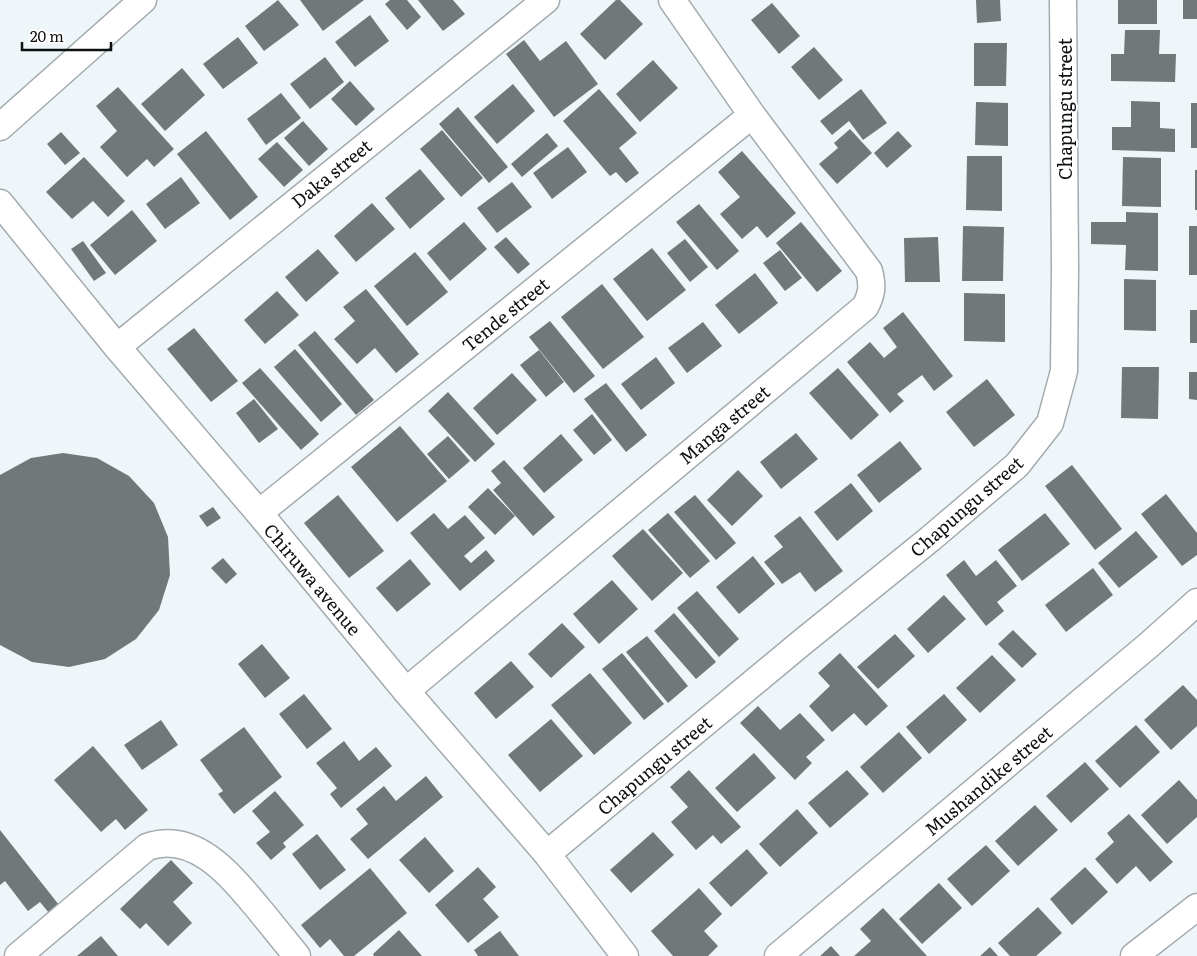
<svg xmlns="http://www.w3.org/2000/svg" width="1197" height="956" font-family="Literata,serif">
	<style>
		.building { fill: #707878 }
		.lines { fill: none; stroke-linecap: round; stroke-linejoin: round }
		.street-casing { stroke: #a4abaf; stroke-width: 29 }
		.street { stroke: #fff; stroke-width: 26 }
		.labels { text-anchor: middle; dominant-baseline: central; stroke-width: 4; stroke-linejoin: round; paint-order: stroke }
		.street-label { font-size: 18px; fill: #0d1011; stroke: #fff }
	</style>
	<rect width="100%" height="100%" fill="#eef6fa"/>
	<g class="building">
		<path d="M278,0L299,25L264,51L245,26Z"/>
		<path d="M300,0H364L323,31Z"/>
		<path d="M390,0H407L421,17L407,30L385,4Z"/>
		<path d="M418,0H453L465,14L443,31Z"/>
		<path d="M616,0H620L643,24L605,60L580,34Z"/>
		<path d="M976,0H1000L1001,21L977,23Z"/>
		<rect x="1118" y="0" width="39" height="24"/>
		<rect x="1183" y="0" width="14" height="19"/>
		<path d="M772,3L800,36L779,54L751,20Z"/>
		<path d="M370,15L389,41L355,67L335,42Z"/>
		<path d="M1125,30H1160L1159,54H1176L1175,82L1111,81V54H1124Z"/>
		<path d="M238,37L258,63L223,89L203,64Z"/>
		<path d="M524,40L540,61L566,41L598,84L554,117L506,54Z"/>
		<path d="M974,43H1007L1006,86H974Z"/>
		<path d="M814,47L843,80L819,100L791,67Z"/>
		<path d="M325,57L344,82L310,109L290,84Z"/>
		<path d="M653,60L678,88L640,122L616,94Z"/>
		<path d="M182,68L205,95L165,131L141,104Z"/>
		<path d="M350,81L375,109L356,126L331,99Z"/>
		<path d="M513,84L535,111L497,144L474,117Z"/>
		<path d="M118,87L174,149L154,167L147,159L127,177L100,147L117,131L96,106Z"/>
		<path d="M599,89L637,133L619,148L639,173L626,183L616,172L610,176L563,121Z"/>
		<path d="M861,89L887,123L863,140L849,121L832,135L820,121Z"/>
		<path d="M281,93L301,118L266,145L247,119Z"/>
		<path d="M1131,101L1160,102V128L1175,129V152L1112,150V127H1131Z"/>
		<path d="M976,102L1008,103V146L975,145Z"/>
		<rect x="1191" y="103" width="6" height="45"/>
		<path d="M458,107L508,167L489,183L439,124Z"/>
		<path d="M303,121L328,149L309,166L284,138Z"/>
		<path d="M850,129L872,153L837,184L819,164L838,148L834,143Z"/>
		<path d="M442,130L483,178L461,197L420,149Z"/>
		<path d="M206,131L258,197L230,220L177,154Z"/>
		<path d="M898,131L912,146L887,168L874,153Z"/>
		<path d="M61,132L80,153L65,165L47,144Z"/>
		<path d="M547,133L558,146L522,177L511,164Z"/>
		<path d="M277,142L303,170L284,187L258,159Z"/>
		<path d="M568,147L587,172L552,199L533,173Z"/>
		<path d="M742,151L796,213L767,238L757,226L742,239L720,214L740,197L718,172Z"/>
		<path d="M967,156H1002V211L966,210Z"/>
		<path d="M84,157L125,201L108,217L93,201L72,219L46,192Z"/>
		<path d="M1123,157L1161,158V207L1122,206Z"/>
		<path d="M420,169L445,199L410,229L385,198Z"/>
		<rect x="1195" y="170" width="2" height="40"/>
		<path d="M181,177L200,203L165,229L146,204Z"/>
		<path d="M512,182L532,207L497,233L477,208Z"/>
		<path d="M372,203L395,229L356,262L334,236Z"/>
		<path d="M699,204L739,251L717,270L676,222Z"/>
		<path d="M132,210L157,241L115,275L90,245Z"/>
		<path d="M1126,212L1158,213V271L1125,270L1126,245L1091,244V222H1126Z"/>
		<path d="M464,222L487,249L450,281L427,253Z"/>
		<path d="M801,222L842,271L817,292L776,243Z"/>
		<path d="M963,226L1004,227L1003,281H962Z"/>
		<rect x="1189" y="226" width="8" height="49"/>
		<path d="M506,237L530,264L518,274L494,247Z"/>
		<path d="M938,237L940,282H905L904,238Z"/>
		<path d="M685,239L708,267L690,282L667,253Z"/>
		<path d="M83,241L106,273L94,281L71,249Z"/>
		<path d="M652,248L686,290L647,321L613,279Z"/>
		<path d="M318,249L339,273L306,302L285,277Z"/>
		<path d="M780,250L802,278L785,291L763,263Z"/>
		<path d="M415,252L448,292L407,326L374,286Z"/>
		<path d="M755,273L778,303L739,334L715,305Z"/>
		<path d="M1124,279L1156,280V331L1124,330Z"/>
		<path d="M602,284L644,337L603,369L561,317Z"/>
		<path d="M366,289L419,354L396,373L375,348L357,364L334,339L355,321L343,307Z"/>
		<path d="M277,291L299,315L265,344L244,320Z"/>
		<path d="M964,293L1005,294V342L964,341Z"/>
		<rect x="1190" y="310" width="7" height="33"/>
		<path d="M903,312L953,376L934,391L922,375L897,394L904,401L890,413L847,362L870,342L884,358L897,347L883,328Z"/>
		<path d="M550,321L595,376L574,393L529,337Z"/>
		<path d="M703,322L722,346L687,373L668,348Z"/>
		<path d="M194,328L238,381L211,402L167,349Z"/>
		<path d="M315,331L374,400L356,415L298,345Z"/>
		<path d="M295,349L342,404L321,422L274,367Z"/>
		<path d="M539,350L564,382L546,397L520,365Z"/>
		<path d="M656,357L675,383L641,410L621,384Z"/>
		<path d="M1122,367H1159L1158,419L1121,418Z"/>
		<path d="M260,368L319,434L301,450L242,383Z"/>
		<path d="M838,368L879,415L851,440L809,393Z"/>
		<path d="M1189,372H1197V400L1189,399Z"/>
		<path d="M512,373L537,400L497,435L473,408Z"/>
		<path d="M987,379L1015,415L974,447L946,412Z"/>
		<path d="M606,383L647,435L626,452L584,399Z"/>
		<path d="M448,392L495,444L475,462L428,411Z"/>
		<path d="M254,399L278,429L259,443L236,413Z"/>
		<path d="M592,414L612,440L594,455L573,430Z"/>
		<path d="M400,426L447,481L397,522L351,467Z"/>
		<path d="M796,433L818,459L781,489L760,462Z"/>
		<path d="M561,434L583,460L544,493L523,468Z"/>
		<path d="M448,436L470,461L449,479L427,454Z"/>
		<path d="M900,441L922,469L879,503L857,475Z"/>
		<path d="M63,453L97,458L129,476L154,503L168,537L170,575L159,610L136,639L105,659L69,667L32,662L0,645V475L31,458Z"/>
		<path d="M504,460L555,517L533,536L493,490L501,483L491,471Z"/>
		<path d="M1072,465L1122,529L1095,550L1045,486Z"/>
		<path d="M738,470L763,496L732,526L707,500Z"/>
		<path d="M851,483L873,511L837,541L814,512Z"/>
		<path d="M488,488L515,516L495,535L468,507Z"/>
		<path d="M1166,494L1197,533V555L1182,566L1141,514Z"/>
		<path d="M338,495L384,551L349,578L304,523Z"/>
		<path d="M695,495L736,543L716,560L674,512Z"/>
		<path d="M213,507L221,518L207,527L199,516Z"/>
		<path d="M434,513L448,529L465,515L485,538L464,556L471,563L486,550L495,561L460,591L410,533Z"/>
		<path d="M668,513L710,561L690,578L648,530Z"/>
		<path d="M1045,513L1070,544L1022,581L998,550Z"/>
		<path d="M800,516L843,571L815,592L800,572L782,584L764,562L783,547L774,536Z"/>
		<path d="M643,529L683,573L652,601L612,556Z"/>
		<path d="M1136,531L1158,557L1119,588L1098,563Z"/>
		<path d="M753,556L775,584L739,614L716,587Z"/>
		<path d="M223,558L237,574L226,584L211,568Z"/>
		<path d="M410,559L431,584L397,612L376,588Z"/>
		<path d="M964,560L976,576L996,560L1017,586L997,602L1004,611L986,626L946,575Z"/>
		<path d="M1093,568L1113,595L1066,632L1045,605Z"/>
		<path d="M612,580L638,609L599,644L573,614Z"/>
		<path d="M697,591L739,639L719,657L677,608Z"/>
		<path d="M944,595L966,619L928,653L907,629Z"/>
		<path d="M674,613L716,662L696,679L654,631Z"/>
		<path d="M562,623L585,647L551,678L528,654Z"/>
		<path d="M1013,630L1037,654L1022,668L998,644Z"/>
		<path d="M895,634L915,656L878,689L857,667Z"/>
		<path d="M647,636L688,686L668,703L626,652Z"/>
		<path d="M262,644L290,678L265,698L238,664Z"/>
		<path d="M622,653L664,704L644,720L602,669Z"/>
		<path d="M840,653L888,706L866,726L854,713L832,732L809,706L830,686L818,673Z"/>
		<path d="M992,655L1016,680L980,713L956,688Z"/>
		<path d="M511,661L534,687L496,719L474,693Z"/>
		<path d="M590,673L632,723L594,755L551,705Z"/>
		<path d="M1183,685L1197,700V726L1171,750L1144,720Z"/>
		<path d="M304,694L332,729L307,749L279,714Z"/>
		<path d="M944,694L967,720L929,754L906,727Z"/>
		<path d="M758,706L780,730L800,713L825,740L806,757L812,763L795,780L740,723Z"/>
		<path d="M551,719L583,756L540,792L508,755Z"/>
		<path d="M161,720L178,745L142,770L124,745Z"/>
		<path d="M1136,725L1160,752L1120,788L1095,761Z"/>
		<path d="M244,727L282,777L234,814L218,794L223,791L200,760Z"/>
		<path d="M899,732L922,758L883,793L860,767Z"/>
		<path d="M344,741L359,761L376,747L392,766L341,808L330,794L337,788L316,763Z"/>
		<path d="M93,746L148,810L125,830L116,819L101,832L54,780Z"/>
		<path d="M754,753L776,778L737,812L715,788Z"/>
		<path d="M1085,762L1109,789L1071,823L1046,796Z"/>
		<path d="M689,770L741,827L721,844L713,835L696,850L671,822L688,807L670,787Z"/>
		<path d="M847,770L869,794L830,828L808,803Z"/>
		<path d="M426,776L443,797L368,859L350,839L368,824L356,809L384,786L396,801Z"/>
		<path d="M1179,780L1197,800V817L1167,844L1141,815Z"/>
		<path d="M275,791L304,825L283,843L286,847L271,860L256,843L270,832L252,811Z"/>
		<path d="M1035,805L1058,830L1018,866L995,841Z"/>
		<path d="M797,809L818,833L780,867L759,844Z"/>
		<path d="M1129,814L1173,862L1150,882L1136,866L1117,884L1095,859L1114,842L1107,833Z"/>
		<path d="M0,830L59,905L49,913L40,902L28,911L5,881L0,885Z"/>
		<path d="M653,832L674,855L631,893L610,870Z"/>
		<path d="M317,834L346,870L320,890L292,854Z"/>
		<path d="M425,837L454,871L429,893L399,860Z"/>
		<path d="M986,845L1010,871L972,906L947,879Z"/>
		<path d="M747,849L768,873L731,907L709,883Z"/>
		<path d="M171,860L193,883L173,902L192,923L168,946L146,923L140,929L120,909Z"/>
		<path d="M478,867L496,887L483,899L499,917L468,943L435,905Z"/>
		<path d="M1085,867L1108,892L1072,925L1050,899Z"/>
		<path d="M370,868L407,913L354,956H344L330,939L320,948L301,925Z"/>
		<path d="M939,883L962,908L922,944L899,919Z"/>
		<path d="M699,888L722,914L704,931L718,946L708,956H673L651,931Z"/>
		<path d="M1038,907L1062,933L1036,956H1010L998,943Z"/>
		<path d="M883,908L927,956H854L871,941L860,929Z"/>
		<path d="M399,930L422,956H374L373,954Z"/>
		<path d="M500,931L519,956H478L474,950Z"/>
		<path d="M101,936L118,956H77Z"/>
		<path d="M831,946L840,956H820Z"/>
		<path d="M990,947L998,956H980Z"/>
	</g>
	<g class="lines">
		<defs>
			<g id="street">
				<path d="M0,127L143,0"/>
				<path d="M0,203L117,347L259,513L406,691L547,854L625,956"/>
				<path d="M117,347L546,0"/>
				<path d="M259,513L752,115"/>
				<path d="M406,691L865,307C872,294 873,286 869,271L752,115L672,0"/>
				<path d="M547,854L800,644L930,539L1017,465L1050,423L1064,371L1065,268L1063,0"/>
				<path d="M18,956L147,847C195,830 231,876 258,908C271,924 284,940 297,956"/>
				<path d="M778,956L1150,644L1197,602"/>
				<path d="M1134,956L1197,907"/>
			</g>
		</defs>
		<use href="#street" class="street-casing"/>
		<use href="#street" class="street"/>
	</g>
	<g class="labels">
		<g class="street-label">
			<text transform="translate(1064 109) rotate(-90)">Chapungu street</text>
			<text transform="translate(331 173) rotate(-39)">Daka street</text>
			<text transform="translate(505 314) rotate(-39)">Tende street</text>
			<text transform="translate(724 424) rotate(-40)">Manga street</text>
			<text transform="translate(966 506) rotate(-41)">Chapungu street</text>
			<text transform="translate(313 579) rotate(50)">Chiruwa avenue</text>
			<text transform="translate(654 765) rotate(-40)">Chapungu street</text>
			<text transform="translate(988 780) rotate(-40)">Mushandike street</text>
		</g>
	</g>
	<path d="M22 42v8h89v-8" fill="none" stroke="#0d1011" stroke-width="2.5"/>
	<text x="30" y="42" font-size="15" fill="#0d1011" stroke="#ffffff" stroke-width="4" paint-order="stroke">20 m</text>
</svg>
